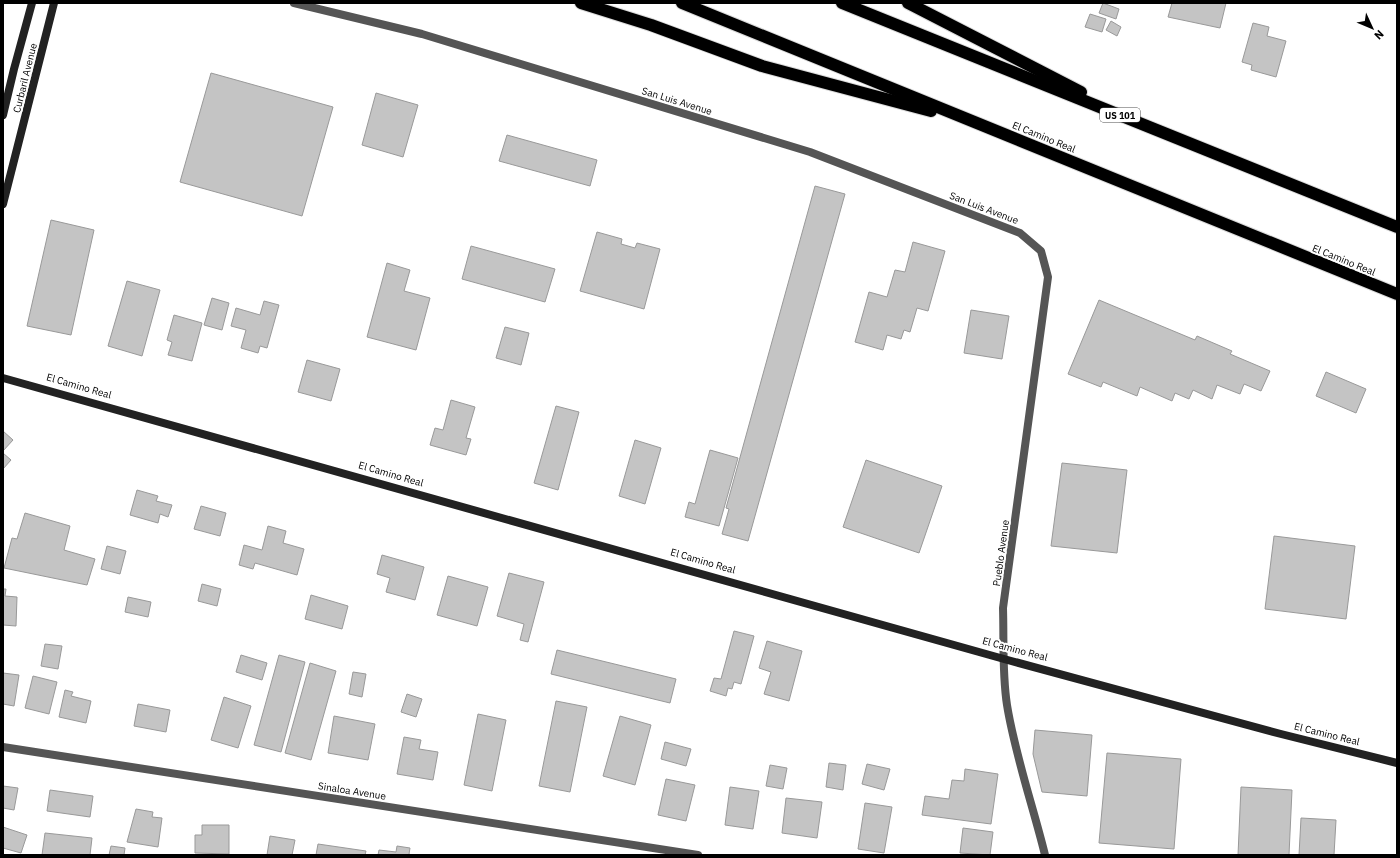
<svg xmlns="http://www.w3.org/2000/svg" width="1400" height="858" font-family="'IBM Plex Sans',sans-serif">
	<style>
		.building { fill: #c4c4c4; stroke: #999 }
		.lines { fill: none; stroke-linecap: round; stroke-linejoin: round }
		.highway-casing { stroke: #dbdbdb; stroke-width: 14 }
		.street { stroke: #555; stroke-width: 8 }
		.secondary { stroke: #222; stroke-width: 8 }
		.highway { stroke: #000; stroke-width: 12 }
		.labels { text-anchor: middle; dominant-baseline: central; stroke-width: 4; stroke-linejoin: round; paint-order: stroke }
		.shield { fill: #fff; stroke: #4c4c4c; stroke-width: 1 }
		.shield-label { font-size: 9px; font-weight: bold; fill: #000 }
		.street-label { font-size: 10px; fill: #000; stroke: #fff }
	</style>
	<rect width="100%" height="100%" fill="#fff"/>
	<g class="building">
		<path d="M1103,3L1119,9L1116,19L1099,13Z"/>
		<path d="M1172,3H1226L1220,28L1168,17Z"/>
		<path d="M1090,14L1106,19L1102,32L1085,27Z"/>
		<path d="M1111,21L1121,27L1117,36L1106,30Z"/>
		<path d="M1253,23L1269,27L1267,36L1286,41L1276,77L1251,70L1252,65L1242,62Z"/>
		<path d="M211,73L333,107L302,216L180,182Z"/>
		<path d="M376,93L418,105L403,157L362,145Z"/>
		<path d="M507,135L597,160L590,186L499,161Z"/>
		<path d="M815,186L845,194L748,541L722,534L729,509L726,508Z"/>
		<path d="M51,220L94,230L71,335L27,326Z"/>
		<path d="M597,232L622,239L621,244L635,248L637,243L660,249L644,309L580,291Z"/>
		<path d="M913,242L945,251L928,311L917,308L910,332L904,330L901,339L887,335L883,350L855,342L869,292L887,297L895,270L905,272Z"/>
		<path d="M471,246L555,269L545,302L462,279Z"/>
		<path d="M387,263L410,270L404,291L430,298L416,350L367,337Z"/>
		<path d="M127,281L160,290L142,356L108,346Z"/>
		<path d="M212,298L229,303L222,330L204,325Z"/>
		<path d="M1099,300L1195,340L1197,336L1232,351L1230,354L1270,371L1261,391L1244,384L1240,394L1217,385L1212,399L1193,390L1189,399L1175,393L1172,401L1140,387L1137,396L1103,382L1101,387L1068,374Z"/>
		<path d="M264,301L279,305L267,348L260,346L258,353L241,348L246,330L231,326L236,308L260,315Z"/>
		<path d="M971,310L1009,316L1002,359L964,353Z"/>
		<path d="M174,315L202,323L192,361L168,355L172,342L167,340Z"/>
		<path d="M505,327L529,333L521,365L496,358Z"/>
		<path d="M307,360L340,369L331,401L298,392Z"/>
		<path d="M1326,372L1366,389L1356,413L1316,396Z"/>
		<path d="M451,400L475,407L466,438L471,439L466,455L430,445L435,428L443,430Z"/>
		<path d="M556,406L579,412L558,490L534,483Z"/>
		<path d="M3,431L13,440L3,451Z"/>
		<path d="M635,440L661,448L645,504L619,496Z"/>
		<path d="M710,450L738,458L719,526L685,517L689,502L695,504Z"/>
		<path d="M3,453L11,460L3,469Z"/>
		<path d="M866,460L942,486L919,553L843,527Z"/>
		<path d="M1062,463L1127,470L1117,553L1051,546Z"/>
		<path d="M137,490L158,496L156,501L172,505L168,517L160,514L158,523L130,515Z"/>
		<path d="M201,506L226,513L220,536L194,529Z"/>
		<path d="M25,513L70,526L64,550L95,559L87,585L4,568L12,538L17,539Z"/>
		<path d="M268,526L286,531L283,543L304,549L297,575L255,563L253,569L239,565L244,545L262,550Z"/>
		<path d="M1274,536L1355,546L1346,619L1265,609Z"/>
		<path d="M107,546L126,551L120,574L101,569Z"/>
		<path d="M382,555L424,567L415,600L386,592L390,578L377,574Z"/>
		<path d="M509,573L544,582L528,642L520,640L524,624L497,616Z"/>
		<path d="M448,576L488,587L477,626L437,615Z"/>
		<path d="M202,584L221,589L217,606L198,601Z"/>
		<path d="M3,589H6L5,596L17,597L16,626L3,625Z"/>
		<path d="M311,595L348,606L342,629L305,619Z"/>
		<path d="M128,597L151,602L148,617L125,612Z"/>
		<path d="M734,631L754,636L741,684L734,682L732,689L728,688L726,696L710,691L714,678L721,679Z"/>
		<path d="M767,641L802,651L789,701L764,694L771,672L759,668Z"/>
		<path d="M45,644L62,646L58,669L41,666Z"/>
		<path d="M557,650L676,679L670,703L551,674Z"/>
		<path d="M241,655L267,663L262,680L236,672Z"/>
		<path d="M279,655L305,662L281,752L254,745Z"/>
		<path d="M310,663L336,671L311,760L285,753Z"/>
		<path d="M353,672L366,674L362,697L349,694Z"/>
		<path d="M3,673L19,675L14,706L3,704Z"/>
		<path d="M33,676L57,682L49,714L25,708Z"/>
		<path d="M65,690L73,692L71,696L91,701L86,723L59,717Z"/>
		<path d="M407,694L422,699L416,717L401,712Z"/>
		<path d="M224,697L251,706L238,748L211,740Z"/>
		<path d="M556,701L587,707L570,792L539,786Z"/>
		<path d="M138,704L170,710L166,732L134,726Z"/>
		<path d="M478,714L506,720L492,791L464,785Z"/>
		<path d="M334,716L375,724L368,760L328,753Z"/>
		<path d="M620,716L651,725L635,785L603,776Z"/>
		<path d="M1035,730L1092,735L1087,796L1042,792L1033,754Z"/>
		<path d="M404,737L421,740L419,749L438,752L433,780L397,774Z"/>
		<path d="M665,742L691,749L686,766L661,759Z"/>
		<path d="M1107,753L1181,759L1174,849L1099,843Z"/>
		<path d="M829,763L846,765L843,790L826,787Z"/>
		<path d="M867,764L890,769L884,790L862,784Z"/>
		<path d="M770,765L787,768L783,789L766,786Z"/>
		<path d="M965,769L998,774L991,824L922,815L925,796L949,799L952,780L964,781Z"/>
		<path d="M666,779L695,785L686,821L658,815Z"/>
		<path d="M3,786L18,788L14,810L3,808Z"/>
		<path d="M730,787L759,791L753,829L725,825Z"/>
		<path d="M1241,787L1292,790L1289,855H1238Z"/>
		<path d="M50,790L93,796L90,817L47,811Z"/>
		<path d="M786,798L822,802L817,838L782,833Z"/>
		<path d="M865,803L892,807L884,853L858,849Z"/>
		<path d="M136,809L153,812L152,817L162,818L158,847L127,842Z"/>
		<path d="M1301,818L1336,820L1334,855H1299Z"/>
		<path d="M202,825H229V854L195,853V835H202Z"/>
		<path d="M3,827L27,835L21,853L3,848Z"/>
		<path d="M963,828L993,832L990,855L960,853Z"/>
		<path d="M45,833L92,838L90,855H42Z"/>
		<path d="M270,836L295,840L292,855H267Z"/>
		<path d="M318,844L366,851L365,855H316Z"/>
		<path d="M111,846L125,848L124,855H109Z"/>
		<path d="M397,846L410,848L409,854L411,855H378L379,850L396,852Z"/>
	</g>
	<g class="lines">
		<defs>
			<g id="highway">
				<path d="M581,3L651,25L762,66L931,111"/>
				<path d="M682,3L1397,294"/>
				<path d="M842,3L1397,227"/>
				<path d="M908,3L1081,92"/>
			</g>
		</defs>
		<use href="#highway" class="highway-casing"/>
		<g class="street">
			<path d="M294,3L422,34L810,152L1020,233L1041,251L1048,277L1003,608C1004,640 1002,673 1007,705C1015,755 1033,806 1045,855"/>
			<path d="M3,747L698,855"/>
		</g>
		<g class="secondary">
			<path d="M3,115L14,69L32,3"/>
			<path d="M3,204L54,3"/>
			<path d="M3,378L1004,659L1281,734L1397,763"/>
		</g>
		<use href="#highway" class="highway"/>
	</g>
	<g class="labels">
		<rect class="shield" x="1100" y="108" width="40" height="14" rx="3"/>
		<g class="shield-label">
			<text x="1120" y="115">US 101</text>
		</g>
		<g class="street-label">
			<text transform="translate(25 78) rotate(-76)">Curbaril Avenue</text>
			<text transform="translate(677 101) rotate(17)">San Luis Avenue</text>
			<text transform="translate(1044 137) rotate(22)">El Camino Real</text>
			<text transform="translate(984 208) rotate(21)">San Luis Avenue</text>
			<text transform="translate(1344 260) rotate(22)">El Camino Real</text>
			<text transform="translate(79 386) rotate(16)">El Camino Real</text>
			<text transform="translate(391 474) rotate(16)">El Camino Real</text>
			<text transform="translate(1001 553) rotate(-82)">Pueblo Avenue</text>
			<text transform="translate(703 561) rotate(16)">El Camino Real</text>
			<text transform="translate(1015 649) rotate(15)">El Camino Real</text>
			<text transform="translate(1327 734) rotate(14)">El Camino Real</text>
			<text transform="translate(352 791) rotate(9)">Sinaloa Avenue</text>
		</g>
	</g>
	<rect width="1400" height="858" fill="none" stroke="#000000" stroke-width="8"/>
	<g transform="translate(1372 28) rotate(134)" stroke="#ffffff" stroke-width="3" paint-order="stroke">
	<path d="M0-3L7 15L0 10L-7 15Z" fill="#000000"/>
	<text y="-6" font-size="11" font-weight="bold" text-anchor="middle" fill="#000000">N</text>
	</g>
</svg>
